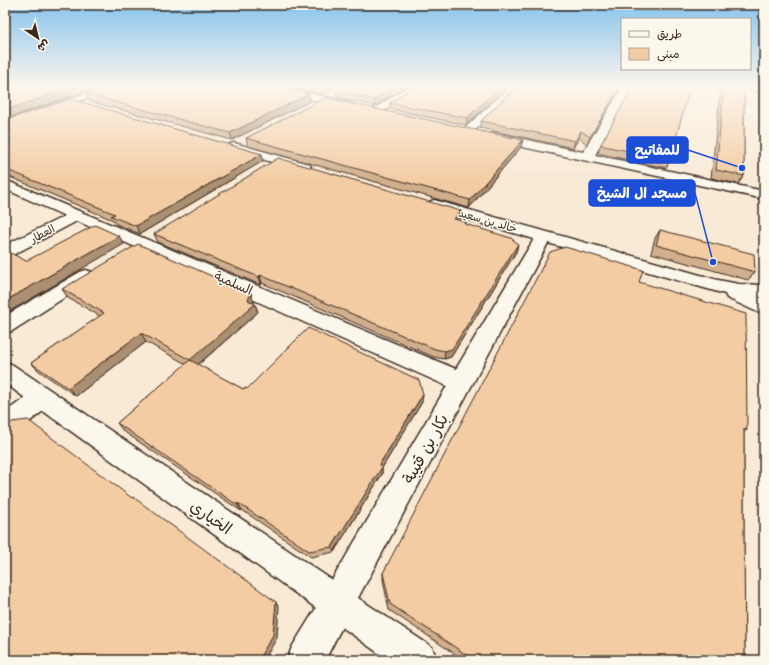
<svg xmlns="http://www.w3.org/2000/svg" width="769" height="665" font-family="'Playpen Sans','Playpen Sans Arabic',sans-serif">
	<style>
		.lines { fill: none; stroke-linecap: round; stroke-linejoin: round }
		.minor-casing { stroke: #3b2a1e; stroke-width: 3 }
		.minor { fill: #fbf7ec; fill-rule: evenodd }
		.wall { fill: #d1af8c; stroke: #3b2a1e }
		.shaded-wall { fill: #aa8f72; stroke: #3b2a1e }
		.building { fill: #f3cca3; stroke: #3b2a1e }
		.labels { text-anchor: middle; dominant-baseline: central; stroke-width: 3; stroke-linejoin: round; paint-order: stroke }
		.far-street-label { font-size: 11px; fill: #3b2a1e; stroke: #fbf7ec }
		.street-label { font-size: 13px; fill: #3b2a1e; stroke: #fbf7ec }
		.near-street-label { font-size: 16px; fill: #3b2a1e; stroke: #fbf7ec }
		.leader { fill: none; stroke: #1d4ed8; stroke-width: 1.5 }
		.callout-dot { fill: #1d4ed8; stroke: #fbf7ec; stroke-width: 1.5 }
		.callout { fill: #1d4ed8; stroke: #1d4ed8; stroke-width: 1.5 }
		.callout-label { font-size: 14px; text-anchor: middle; font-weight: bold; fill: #fff }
	</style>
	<rect width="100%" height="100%" fill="#f9ead6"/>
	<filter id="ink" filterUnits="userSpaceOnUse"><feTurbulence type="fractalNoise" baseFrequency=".025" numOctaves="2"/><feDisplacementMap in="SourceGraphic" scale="8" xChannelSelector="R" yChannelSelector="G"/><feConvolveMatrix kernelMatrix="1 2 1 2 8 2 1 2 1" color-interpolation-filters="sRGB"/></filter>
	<g filter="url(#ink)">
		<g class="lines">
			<defs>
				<g id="minor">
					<path d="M107,86H122L5,127V120Z"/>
					<path d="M257,86H277L349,102L354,105L349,108L261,89Z"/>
					<path d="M410,86H421L381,113H373L372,111L373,109Z"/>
					<path d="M511,86H521L472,133H464L462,131L464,129Z"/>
					<path d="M623,86H633L595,155L764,191V199L495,141L491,140L489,137L491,134L495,133L583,152Z"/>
					<path d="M744,86H764V92L745,88Z"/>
					<path d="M234,143L309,164L311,167L309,170L304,171L230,150L228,147L230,144Z"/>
					<path d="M5,180L456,369L534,239L429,208L426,205L429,202L434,200L718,280L739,284L764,285V297H759L764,300V315L727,298L725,294L548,243L358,598L432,647L437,660H388L342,627L325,660H287L292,647L316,608L43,411L14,434L5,437V412L25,398L5,383V362L13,365L332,580L447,386L77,221L11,256L5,257V245L65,216L5,189Z"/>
					<path d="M86,270L92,272L95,276L92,280L12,331L5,333V316L80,272Z"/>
				</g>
			</defs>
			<use href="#minor" class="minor-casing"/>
			<use href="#minor" class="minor"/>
		</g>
		<g class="wall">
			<path d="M286,86H337L322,94Z"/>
			<path d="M406,86L375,106L337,97L336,91Z"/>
			<path d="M414,86H508L466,125L390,109V103Z"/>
			<path d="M517,86H621L587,144L579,138L573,148L480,128L481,121Z"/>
			<path d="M721,86H744V176L738,184L711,178Z"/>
			<path d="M86,94H309L310,101L232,140L89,101Z"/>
			<path d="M5,120L263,161L140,234L116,224L113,220L5,175Z"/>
			<path d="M246,138L521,147L469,208L248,146Z"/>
			<path d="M601,144L670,160L666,168L601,154L598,152Z"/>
			<path d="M461,211L460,219L459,220L466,222V225L518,244L516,252L451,357L444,359L434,357L262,283L261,285L158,242L154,234Z"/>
			<path d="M660,230L755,272L748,280L651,253L655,238Z"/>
			<path d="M639,282L747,430L744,432V540L745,660H464L389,610L383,580V573Z"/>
			<path d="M62,289L251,293L254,302L253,303L255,304L258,312L198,365L243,389L422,402L382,468V474L334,552L311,557L242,510L241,511L123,431L117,423L186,364L146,342L76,396L39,371L31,363L100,316L68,298Z"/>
		</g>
		<g class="shaded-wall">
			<path d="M79,86H101L5,119V110Z"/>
			<path d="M324,86H337L322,94L321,88Z"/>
			<path d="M396,86H406L375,106V100Z"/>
			<path d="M502,86H508L466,125L467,118Z"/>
			<path d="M620,86H621L587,144L590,137Z"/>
			<path d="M309,94L310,101L232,140L230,133Z"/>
			<path d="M581,131L579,138L573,148L575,141Z"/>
			<path d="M523,140L521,147L469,208L470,200Z"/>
			<path d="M262,154L263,161L140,234L136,226Z"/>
			<path d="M461,211L460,219L453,227L454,219Z"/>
			<path d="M119,236L124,244L5,314V301Z"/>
			<path d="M518,244L516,252L451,357L444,359L445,351Z"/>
			<path d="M260,275L262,283L261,285L259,277Z"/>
			<path d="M251,293L254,302L252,307L255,304L258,312L194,368L190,360Z"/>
			<path d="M141,333L146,342L76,396L68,388Z"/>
			<path d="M423,394L422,402L382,468V474L334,552L332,547L379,465Z"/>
			<path d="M238,503L242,510L241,511L237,505Z"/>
			<path d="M276,602L279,606L277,638L264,660H258Z"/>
		</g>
		<g class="building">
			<path d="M5,86H79L5,110Z"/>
			<path d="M106,86H271L309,94L230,133L86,94Z"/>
			<path d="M314,86H324L321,88Z"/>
			<path d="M344,86H396L375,100L336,91Z"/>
			<path d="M414,86H502L467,118L390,103Z"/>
			<path d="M517,86H620L590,137L581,131L575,141L481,121Z"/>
			<path d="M633,86H690L670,160L604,146L601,144Z"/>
			<path d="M724,86H744V176L716,170Z"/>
			<path d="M325,98L523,140L470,200L246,138Z"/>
			<path d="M71,99L262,154L136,226L111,216L115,214L5,169V120Z"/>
			<path d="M278,158L461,211L454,219L466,222L465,224L511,238L518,244L452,349L445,351L435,349L260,275L259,277L154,234Z"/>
			<path d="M95,225L119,236L5,301V250L26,261Z"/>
			<path d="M660,230L754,254L755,272L656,245Z"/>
			<path d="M138,244L251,293L248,300L255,304L190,360L141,333L68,388L31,363L104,313L62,289Z"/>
			<path d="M565,247L643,270L639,282L746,314L747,430L744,429V540L745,660H474L390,604L383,573L550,252Z"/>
			<path d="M308,328L419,380L423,394L379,465L382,467L332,547L309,551L238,503L237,505L117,423L190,360L243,389L245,388L247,389Z"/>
			<path d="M28,420L132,498L133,497L276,602L273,635L258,660H5V428L12,422Z"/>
		</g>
	</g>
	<linearGradient id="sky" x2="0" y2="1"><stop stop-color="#86c3ed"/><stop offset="0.48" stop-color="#fcf6ed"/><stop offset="1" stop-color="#fcf6ed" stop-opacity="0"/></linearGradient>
	<rect width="769" height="180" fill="url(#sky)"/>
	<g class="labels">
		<g class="far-street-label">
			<text transform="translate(488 220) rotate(16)">خالد بن سعيد</text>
			<text transform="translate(42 233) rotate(-27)">العطار</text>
		</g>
		<g class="street-label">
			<text transform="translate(234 282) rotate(24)">السلمية</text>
		</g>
		<g class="near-street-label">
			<text transform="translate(424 448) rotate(-61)">بكار بن قتيبة</text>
			<text transform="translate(212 516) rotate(35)">الخياري</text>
		</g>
	</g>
	<path class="leader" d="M742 168L688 150M713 262L695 193"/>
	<g class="callout-dot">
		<circle cx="742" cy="168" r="4"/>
		<circle cx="713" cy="262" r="4"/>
	</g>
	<g class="callout">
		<rect x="627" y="137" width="61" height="26" rx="4"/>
		<rect x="589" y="180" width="106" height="26" rx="4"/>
	</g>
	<g class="callout-label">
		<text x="657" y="155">للمفاتيح</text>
		<text x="642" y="198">مسجد ال الشيخ</text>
	</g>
	<rect width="769" height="665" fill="none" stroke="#fbf7ec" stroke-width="20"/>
	<rect x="10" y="10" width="749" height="645" fill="none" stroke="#3b2a1e" stroke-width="1.5" filter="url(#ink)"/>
	<rect x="621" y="18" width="130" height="52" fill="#fbf7ec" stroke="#aea59a"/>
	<rect x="629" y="31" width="20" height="6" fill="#fbf7ec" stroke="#aea59a"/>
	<text x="657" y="38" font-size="12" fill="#3b2a1e">طريق</text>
	<rect x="629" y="48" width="20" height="12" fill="#f3cca3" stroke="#aea59a"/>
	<text x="657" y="58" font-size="12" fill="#3b2a1e">مبنى</text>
	<g transform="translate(38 38) rotate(145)" stroke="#fbf7ec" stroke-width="3" paint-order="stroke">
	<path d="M0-3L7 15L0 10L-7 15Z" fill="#3b2a1e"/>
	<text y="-6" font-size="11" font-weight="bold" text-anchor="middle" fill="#3b2a1e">ش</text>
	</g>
</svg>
